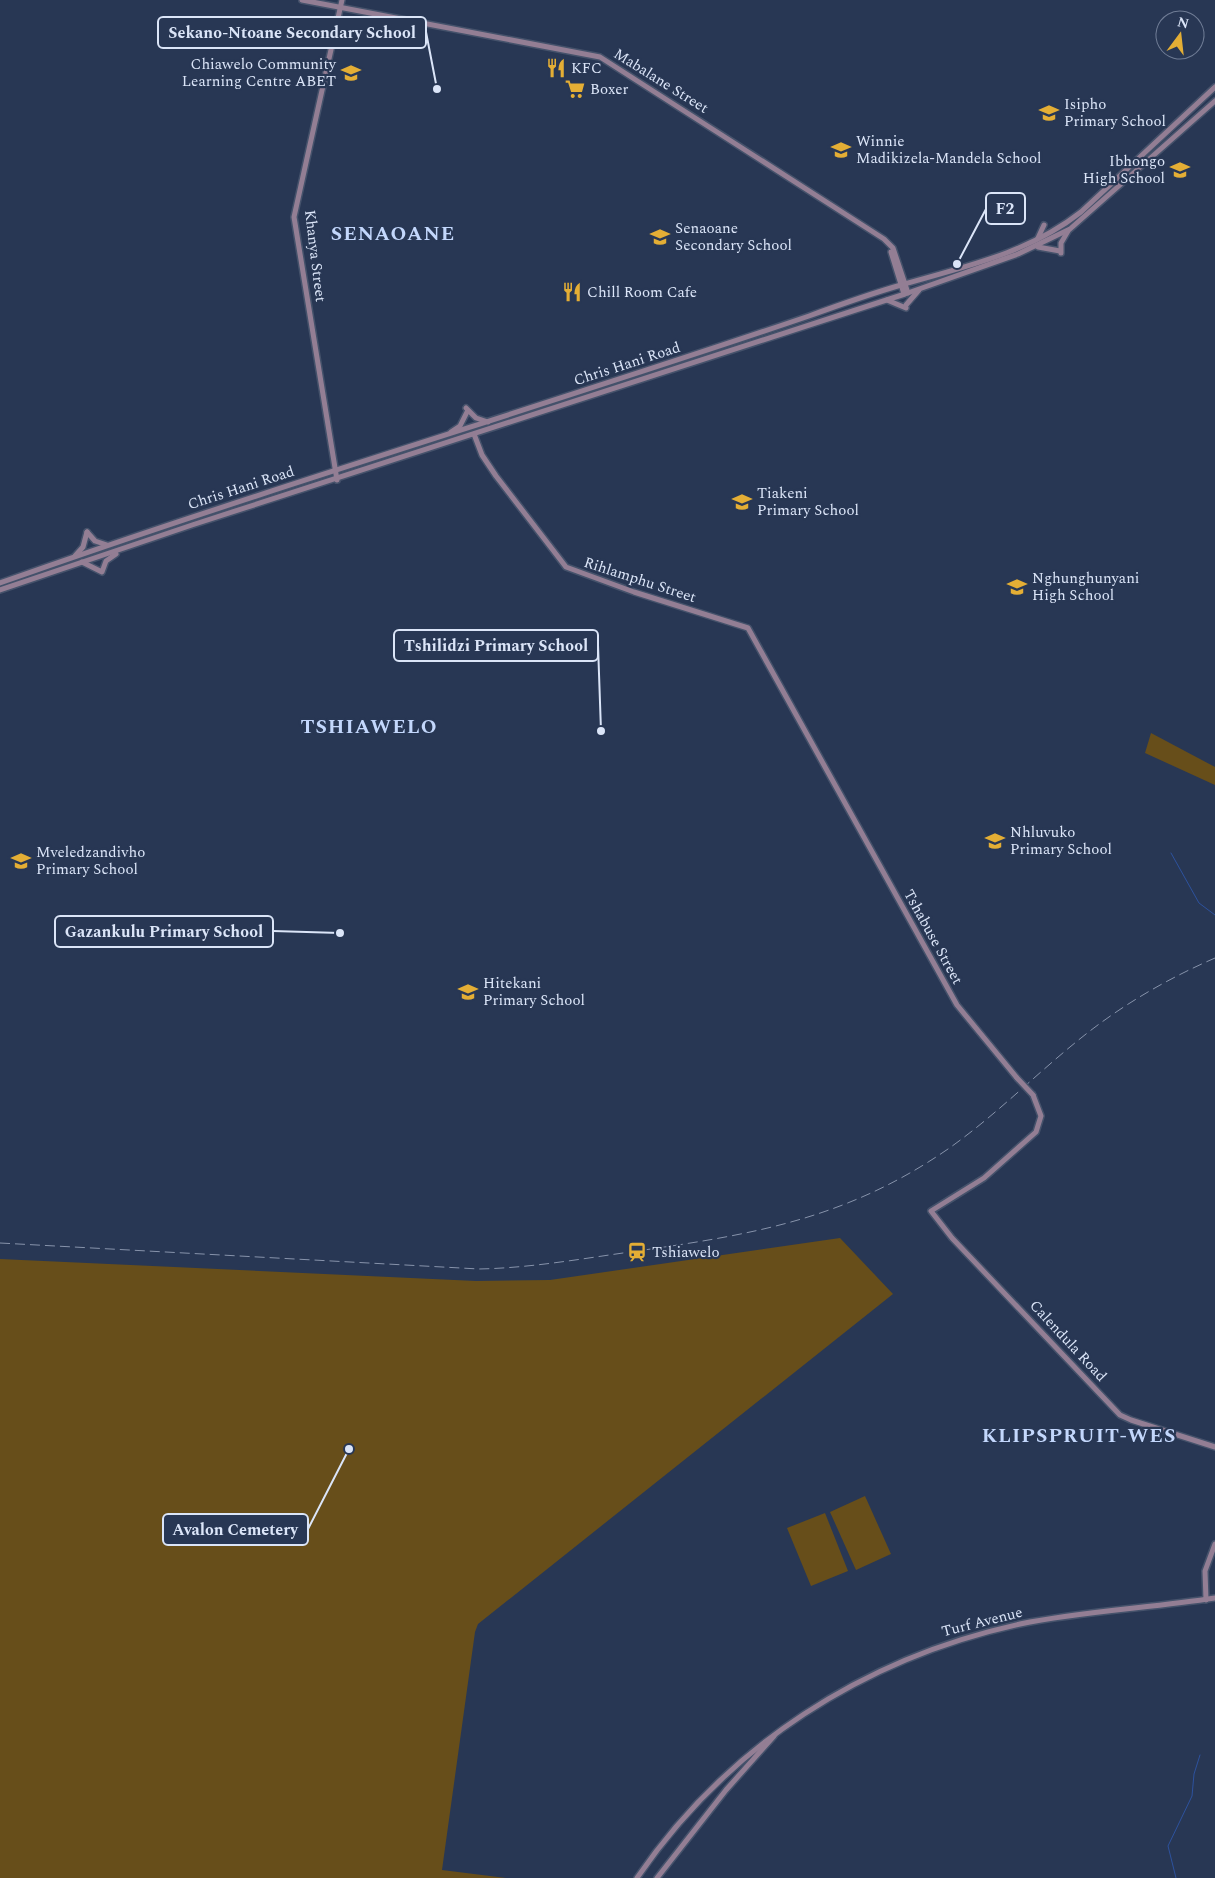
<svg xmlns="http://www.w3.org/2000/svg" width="1215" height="1878" font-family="Spectral,serif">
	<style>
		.green { fill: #674e1a }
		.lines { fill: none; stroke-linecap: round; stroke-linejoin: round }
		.stream { stroke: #2d529e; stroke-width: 1 }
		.secondary-casing { stroke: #45526b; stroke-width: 8 }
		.secondary { stroke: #937e94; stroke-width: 5 }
		.rail { stroke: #8793ab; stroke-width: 1; stroke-dasharray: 10 5; stroke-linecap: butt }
		.secondary-bridge-casing { stroke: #45526b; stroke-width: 8; stroke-linecap: butt }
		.secondary-bridge { stroke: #937e94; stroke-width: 5 }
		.labels { text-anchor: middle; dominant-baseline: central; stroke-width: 4.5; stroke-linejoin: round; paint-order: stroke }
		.poi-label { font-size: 15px; fill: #dbe5f8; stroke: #283754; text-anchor: start }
		.street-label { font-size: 15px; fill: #dbe5f8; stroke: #283754 }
		.district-label { font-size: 20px; font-weight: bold; letter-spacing: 1px; fill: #c3d7fc; stroke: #283754 }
		.leader { fill: none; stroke: #dbe5f8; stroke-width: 2 }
		.callout-dot { fill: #dbe5f8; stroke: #283754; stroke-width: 2 }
		.callout { fill: #283754; stroke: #dbe5f8; stroke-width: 2 }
		.callout-label { font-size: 16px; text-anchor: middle; font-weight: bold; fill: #dbe5f8 }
	</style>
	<rect width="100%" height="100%" fill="#283754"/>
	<g class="green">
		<path d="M1151,733L1215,767V785L1145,753Z"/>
		<path d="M840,1238L893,1294L478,1624L475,1632L442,1870L506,1878H0V1259L476,1281L550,1280Z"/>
		<path d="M865,1496L891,1554L856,1570L830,1512Z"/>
		<path d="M825,1513L848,1571L811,1586L787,1528Z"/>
	</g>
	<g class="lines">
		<g class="stream">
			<path d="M1171,853L1199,903L1215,915"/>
			<path d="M1176,1878L1168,1846L1192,1796L1194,1774L1200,1755"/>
		</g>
		<defs>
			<g id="secondary">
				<path d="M302,0L600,57L884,239L893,248L908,293"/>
				<path d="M1038,238L1044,225"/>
				<path d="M1038,247L1060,251"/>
				<path d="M891,252L904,294"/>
				<path d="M1061,253V243L1068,231"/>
				<path d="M887,300L906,308"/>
				<path d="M906,305L919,290"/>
				<path d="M466,408L476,418L488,422"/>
				<path d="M451,432L460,426L467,412"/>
				<path d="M474,434L482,455L496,476L566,567L634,592L748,628L957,1005L1017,1078"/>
				<path d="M337,480L294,217L342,0"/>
				<path d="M87,532L95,541L107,545"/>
				<path d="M75,556L83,547L87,532"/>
				<path d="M82,562L102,572L106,561L116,554"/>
				<path d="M0,583C267,488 540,408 809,316C839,305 870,294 901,285C964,267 1029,253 1081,212L1215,87"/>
				<path d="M0,590L192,525L905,294L1018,254L1070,229L1215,101"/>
				<path d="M1033,1095L1041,1116L1036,1132L984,1178L931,1211L952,1238L1120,1415L1131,1420L1215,1447"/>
				<path d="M1206,1600L1205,1571L1215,1544"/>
				<path d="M637,1878C727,1746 864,1658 1020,1624C1084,1611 1151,1608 1215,1598"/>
				<path d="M657,1878L726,1790L774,1736"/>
			</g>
		</defs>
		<use href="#secondary" class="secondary-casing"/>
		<use href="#secondary" class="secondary"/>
		<path class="rail" d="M0,1243L479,1269C530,1268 580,1259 630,1252C750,1235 845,1220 948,1149C995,1116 1036,1074 1081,1038C1122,1005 1167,979 1215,958"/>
		<defs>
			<path id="secondary-bridge" d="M1017,1078L1033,1095"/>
		</defs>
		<use href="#secondary-bridge" class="secondary-bridge-casing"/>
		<use href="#secondary-bridge" class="secondary-bridge"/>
	</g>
	<defs>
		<symbol id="restaurant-bare" viewBox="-9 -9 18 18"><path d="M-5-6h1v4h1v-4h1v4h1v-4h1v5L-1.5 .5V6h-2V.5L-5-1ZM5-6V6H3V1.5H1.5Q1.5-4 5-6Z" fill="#e4ae35" stroke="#283754" stroke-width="2.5" paint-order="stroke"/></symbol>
		<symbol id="school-bare" viewBox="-9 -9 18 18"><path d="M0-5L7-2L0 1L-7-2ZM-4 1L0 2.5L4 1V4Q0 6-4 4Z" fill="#e4ae35" stroke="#283754" stroke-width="2.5" paint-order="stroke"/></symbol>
		<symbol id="supermarket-bare" viewBox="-9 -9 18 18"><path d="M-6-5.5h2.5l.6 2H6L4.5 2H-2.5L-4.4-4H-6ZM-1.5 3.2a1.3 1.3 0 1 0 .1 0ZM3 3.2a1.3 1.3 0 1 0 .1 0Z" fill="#e4ae35" stroke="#283754" stroke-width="2.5" paint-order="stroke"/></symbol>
		<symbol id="station-bare" viewBox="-9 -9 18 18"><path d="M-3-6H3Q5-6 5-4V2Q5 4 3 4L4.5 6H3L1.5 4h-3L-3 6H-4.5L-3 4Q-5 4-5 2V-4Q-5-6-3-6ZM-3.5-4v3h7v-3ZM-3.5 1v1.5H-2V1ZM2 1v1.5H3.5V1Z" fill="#e4ae35" stroke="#283754" stroke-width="2.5" paint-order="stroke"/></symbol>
	</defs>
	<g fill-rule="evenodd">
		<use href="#restaurant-bare" x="542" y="54" width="28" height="28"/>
		<use href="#school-bare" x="337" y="59" width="28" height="28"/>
		<use href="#supermarket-bare" x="561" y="75" width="28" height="28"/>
		<use href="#school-bare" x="1035" y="99" width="28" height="28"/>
		<use href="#school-bare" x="827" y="136" width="28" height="28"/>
		<use href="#school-bare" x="1166" y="156" width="28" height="28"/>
		<use href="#school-bare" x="646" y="223" width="28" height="28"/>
		<use href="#restaurant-bare" x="558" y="278" width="28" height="28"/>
		<use href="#school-bare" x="728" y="488" width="28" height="28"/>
		<use href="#school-bare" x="1003" y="573" width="28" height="28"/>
		<use href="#school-bare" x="981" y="827" width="28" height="28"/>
		<use href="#school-bare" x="7" y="847" width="28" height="28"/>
		<use href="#school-bare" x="454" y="978" width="28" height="28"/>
		<use href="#station-bare" x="623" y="1238" width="28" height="28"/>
	</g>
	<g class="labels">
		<g class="poi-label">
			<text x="336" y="64" text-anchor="end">Chiawelo Community<tspan x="336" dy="17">Learning Centre ABET</tspan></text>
			<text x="571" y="68">KFC</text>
			<text x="590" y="89">Boxer</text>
			<text x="1064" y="104">Isipho<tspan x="1064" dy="17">Primary School</tspan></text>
			<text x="856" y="141">Winnie<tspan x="856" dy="17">Madikizela-Mandela School</tspan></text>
			<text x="1165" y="161" text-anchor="end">Ibhongo<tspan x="1165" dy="17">High School</tspan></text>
			<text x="675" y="228">Senaoane<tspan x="675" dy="17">Secondary School</tspan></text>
			<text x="587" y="292">Chill Room Cafe</text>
			<text x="757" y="493">Tiakeni<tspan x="757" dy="17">Primary School</tspan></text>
			<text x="1032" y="578">Nghunghunyani<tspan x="1032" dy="17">High School</tspan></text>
			<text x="1010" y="832">Nhluvuko<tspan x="1010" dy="17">Primary School</tspan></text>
			<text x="36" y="852">Mveledzandivho<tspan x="36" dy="17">Primary School</tspan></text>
			<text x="483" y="983">Hitekani<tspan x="483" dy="17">Primary School</tspan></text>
			<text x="652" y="1252">Tshiawelo</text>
		</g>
		<g class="street-label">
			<text transform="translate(661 81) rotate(32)">Mabalane Street</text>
			<text transform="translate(315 256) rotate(83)">Khanya Street</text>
			<text transform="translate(627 364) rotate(-18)">Chris Hani Road</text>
			<text transform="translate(241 488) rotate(-18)">Chris Hani Road</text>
			<text transform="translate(640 580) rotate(18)">Rihlamphu Street</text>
			<text transform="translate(933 937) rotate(61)">Tshabuse Street</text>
			<text transform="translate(1068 1341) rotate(47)">Calendula Road</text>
			<text transform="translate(982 1622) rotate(-14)">Turf Avenue</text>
		</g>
		<g class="district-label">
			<text x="393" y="234">SENAOANE</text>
			<text x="369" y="727">TSHIAWELO</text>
			<text x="1079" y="1436">KLIPSPRUIT-WES</text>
		</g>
	</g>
	<path class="leader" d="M437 89L426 32M957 264L986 209M601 731L598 645M340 933L273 931M349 1449L308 1529"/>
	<g class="callout-dot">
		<circle cx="437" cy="89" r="5"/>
		<circle cx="957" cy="264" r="5"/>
		<circle cx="601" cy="731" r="5"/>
		<circle cx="340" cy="933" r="5"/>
		<circle cx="349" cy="1449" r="5"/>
	</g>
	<g class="callout">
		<rect x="158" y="17" width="268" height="31" rx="5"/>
		<rect x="986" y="193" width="39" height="31" rx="5"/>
		<rect x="394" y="630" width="204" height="31" rx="5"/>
		<rect x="55" y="916" width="218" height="31" rx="5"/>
		<rect x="163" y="1514" width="145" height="31" rx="5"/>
	</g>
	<g class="callout-label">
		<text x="292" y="38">Sekano-Ntoane Secondary School</text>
		<text x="1005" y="214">F2</text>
		<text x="496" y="651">Tshilidzi Primary School</text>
		<text x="164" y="937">Gazankulu Primary School</text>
		<text x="235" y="1535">Avalon Cemetery</text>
	</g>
	<g transform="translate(1180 35) rotate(15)"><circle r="24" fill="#283754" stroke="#707d96"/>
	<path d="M0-4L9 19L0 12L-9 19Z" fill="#e4ae35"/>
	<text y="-8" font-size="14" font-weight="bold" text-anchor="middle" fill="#dbe5f8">N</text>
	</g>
</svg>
